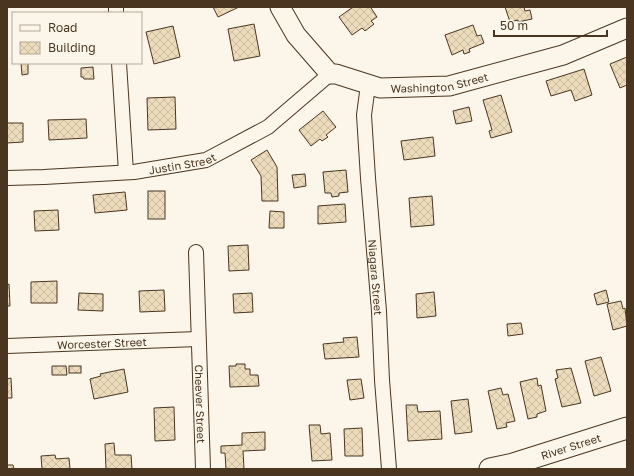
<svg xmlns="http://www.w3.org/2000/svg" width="634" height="476" font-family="'Golos Text',sans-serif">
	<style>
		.building { fill: url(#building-cross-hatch); stroke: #4a3520 }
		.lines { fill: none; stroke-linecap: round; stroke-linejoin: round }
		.street-casing { stroke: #4a3520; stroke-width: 16 }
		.secondary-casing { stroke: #4a3520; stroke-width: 21 }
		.primary-casing { stroke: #4a3520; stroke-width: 23 }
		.street { stroke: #fbf6e9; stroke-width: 14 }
		.secondary { stroke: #fbf6e9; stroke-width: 19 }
		.primary { stroke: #fbf6e9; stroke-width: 21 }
		.labels { text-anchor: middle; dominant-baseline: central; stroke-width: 3; stroke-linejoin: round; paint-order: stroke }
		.street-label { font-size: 11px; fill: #4a3520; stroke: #fbf6e9 }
	</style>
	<defs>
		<pattern id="building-cross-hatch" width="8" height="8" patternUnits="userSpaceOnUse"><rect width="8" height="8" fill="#ecdcbc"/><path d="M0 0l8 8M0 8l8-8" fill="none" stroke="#ccbda1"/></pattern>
	</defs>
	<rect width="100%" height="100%" fill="#fbf6e9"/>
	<g class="building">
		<path d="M213,7H239L218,17Z"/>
		<path d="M353,7H373L371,8L377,17L371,21L374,24L365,31L362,28L352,35L339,17Z"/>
		<path d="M505,7H524L525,11L530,10L532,19L518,22V20L510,22Z"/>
		<path d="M254,24L260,56L234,61L228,29Z"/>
		<path d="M473,25L477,36L481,35L484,43L469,49L470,52L464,54L463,50L452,55L445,35Z"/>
		<path d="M173,26L180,57L154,64L146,32Z"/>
		<path d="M627,57V85L620,88L610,64Z"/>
		<path d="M21,63H28V74L22,75Z"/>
		<path d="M93,67L94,79H84L83,77H81V68Z"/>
		<path d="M584,69L592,95L575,101L571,90L551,96L546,81Z"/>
		<path d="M501,95L512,132L491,138L489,131L492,130L483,100Z"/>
		<path d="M175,97L176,129L148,130L147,98Z"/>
		<path d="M469,107L472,121L456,124L453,111Z"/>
		<path d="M323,111L336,127L326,135L328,137L322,141L320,139L311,146L299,130Z"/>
		<path d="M86,119L87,138L49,140L48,120Z"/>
		<path d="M7,123H23V142L7,143Z"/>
		<path d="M433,137L435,156L404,160L401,141Z"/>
		<path d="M267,150L277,167L278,201H262L261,176L251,160Z"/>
		<path d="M346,170L348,192L339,193V196L332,197L331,193H325L323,172Z"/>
		<path d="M305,174L306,186L294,188L292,175Z"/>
		<rect x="148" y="191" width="17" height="28"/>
		<path d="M125,192L127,210L95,213L93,195Z"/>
		<path d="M432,196L434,225L411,227L409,198Z"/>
		<path d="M345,204L346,222L318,224V206Z"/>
		<path d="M58,210L59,230L35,231L34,211Z"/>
		<path d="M270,211L284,212V228H269Z"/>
		<path d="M248,245L249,270L229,271L228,246Z"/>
		<path d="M57,281V303H31V282Z"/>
		<path d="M9,284L10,306H7V285Z"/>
		<path d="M164,290L165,311L140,312L139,291Z"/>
		<path d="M606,290L609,302L597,305L594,294Z"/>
		<path d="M434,292L436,316L417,318L416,294Z"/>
		<path d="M79,293L103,294V311L78,310Z"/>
		<path d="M252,293L253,312L234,313L233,294Z"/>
		<path d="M621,301L623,309L625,308L627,326L613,330L607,304Z"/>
		<path d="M521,323L523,334L508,336L507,324Z"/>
		<path d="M357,337L359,357L325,359L323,344L344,342L343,338Z"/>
		<path d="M601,357L611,391L594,396L585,361Z"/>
		<path d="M236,364H245V369H250V375H258L259,386L230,387L229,366H236Z"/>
		<path d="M52,366H66L67,375H52Z"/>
		<rect x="69" y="366" width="12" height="7"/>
		<path d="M571,368L581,403L562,407L555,379L558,378L556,370Z"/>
		<path d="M124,369L128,392L94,399L90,379L101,376L100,374Z"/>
		<path d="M11,378L12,398H7V379Z"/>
		<path d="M537,378L538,386L541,385L546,411L537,414V417L528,419L520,382Z"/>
		<path d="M361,379L364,398L350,400L347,380Z"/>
		<path d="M501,388L503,395L508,394L515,421L506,423L507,427L497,429L488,391Z"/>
		<path d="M468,399L472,432L455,434L451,401Z"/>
		<path d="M406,405H417L418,412L440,411L442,439L408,441Z"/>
		<path d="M174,407L175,440L155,441L154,408Z"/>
		<path d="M309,425H320L321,434L330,433L332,460L312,461Z"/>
		<path d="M362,428L363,456H345L344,429Z"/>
		<path d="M265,432V450L243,451L244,469H226L225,453H221V446L242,445V433Z"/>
		<path d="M114,443L115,455H131L132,469H106L105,444Z"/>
		<path d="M55,455L56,459L69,458L70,469H42L41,456Z"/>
		<path d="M7,465H13L14,469H7Z"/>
	</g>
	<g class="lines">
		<defs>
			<g id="street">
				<path d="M116,7V13"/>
				<path d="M119,63L126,172"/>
				<path id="s1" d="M368,85L364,115L368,178L379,311L382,380L389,469"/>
				<path id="s2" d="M7,178L44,177L134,172L206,160L268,127L330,74"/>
				<path id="s3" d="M196,252L203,469"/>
				<path id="s4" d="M7,346L198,339"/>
			</g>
			<g id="secondary">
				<path id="s5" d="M280,7L296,35L330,74H336L380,88L449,86L563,55L627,28"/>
			</g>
			<g id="primary">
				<path id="s6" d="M490,469L513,464L627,428"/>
			</g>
		</defs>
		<use href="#street" class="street-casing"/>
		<use href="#secondary" class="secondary-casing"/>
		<use href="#primary" class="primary-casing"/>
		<use href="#street" class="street"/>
		<use href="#secondary" class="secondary"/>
		<use href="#primary" class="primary"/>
	</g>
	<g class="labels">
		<g class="street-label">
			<text stroke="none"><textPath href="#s5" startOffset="196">Washington Street</textPath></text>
			<text stroke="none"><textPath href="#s2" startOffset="176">Justin Street</textPath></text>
			<text stroke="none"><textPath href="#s1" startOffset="193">Niagara Street</textPath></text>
			<text stroke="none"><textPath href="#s4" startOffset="95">Worcester Street</textPath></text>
			<text stroke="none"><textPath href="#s3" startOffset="152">Cheever Street</textPath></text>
			<text stroke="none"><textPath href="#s6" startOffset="84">River Street</textPath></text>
		</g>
	</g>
	<rect width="634" height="476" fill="none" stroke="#4a3520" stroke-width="16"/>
	<rect x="12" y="12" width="130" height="52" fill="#fbf6e9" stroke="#b4a999"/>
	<rect x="20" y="25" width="20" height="6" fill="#fbf6e9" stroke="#b4a999"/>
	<text x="48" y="32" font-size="12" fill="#4a3520">Road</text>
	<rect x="20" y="42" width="20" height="12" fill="url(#building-cross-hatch)" stroke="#b4a999"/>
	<text x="48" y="52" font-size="12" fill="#4a3520">Building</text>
	<path d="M494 30v6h113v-6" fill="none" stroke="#4a3520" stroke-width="2"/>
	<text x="500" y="30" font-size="12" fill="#4a3520" stroke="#fbf6e9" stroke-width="3" paint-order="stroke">50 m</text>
</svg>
